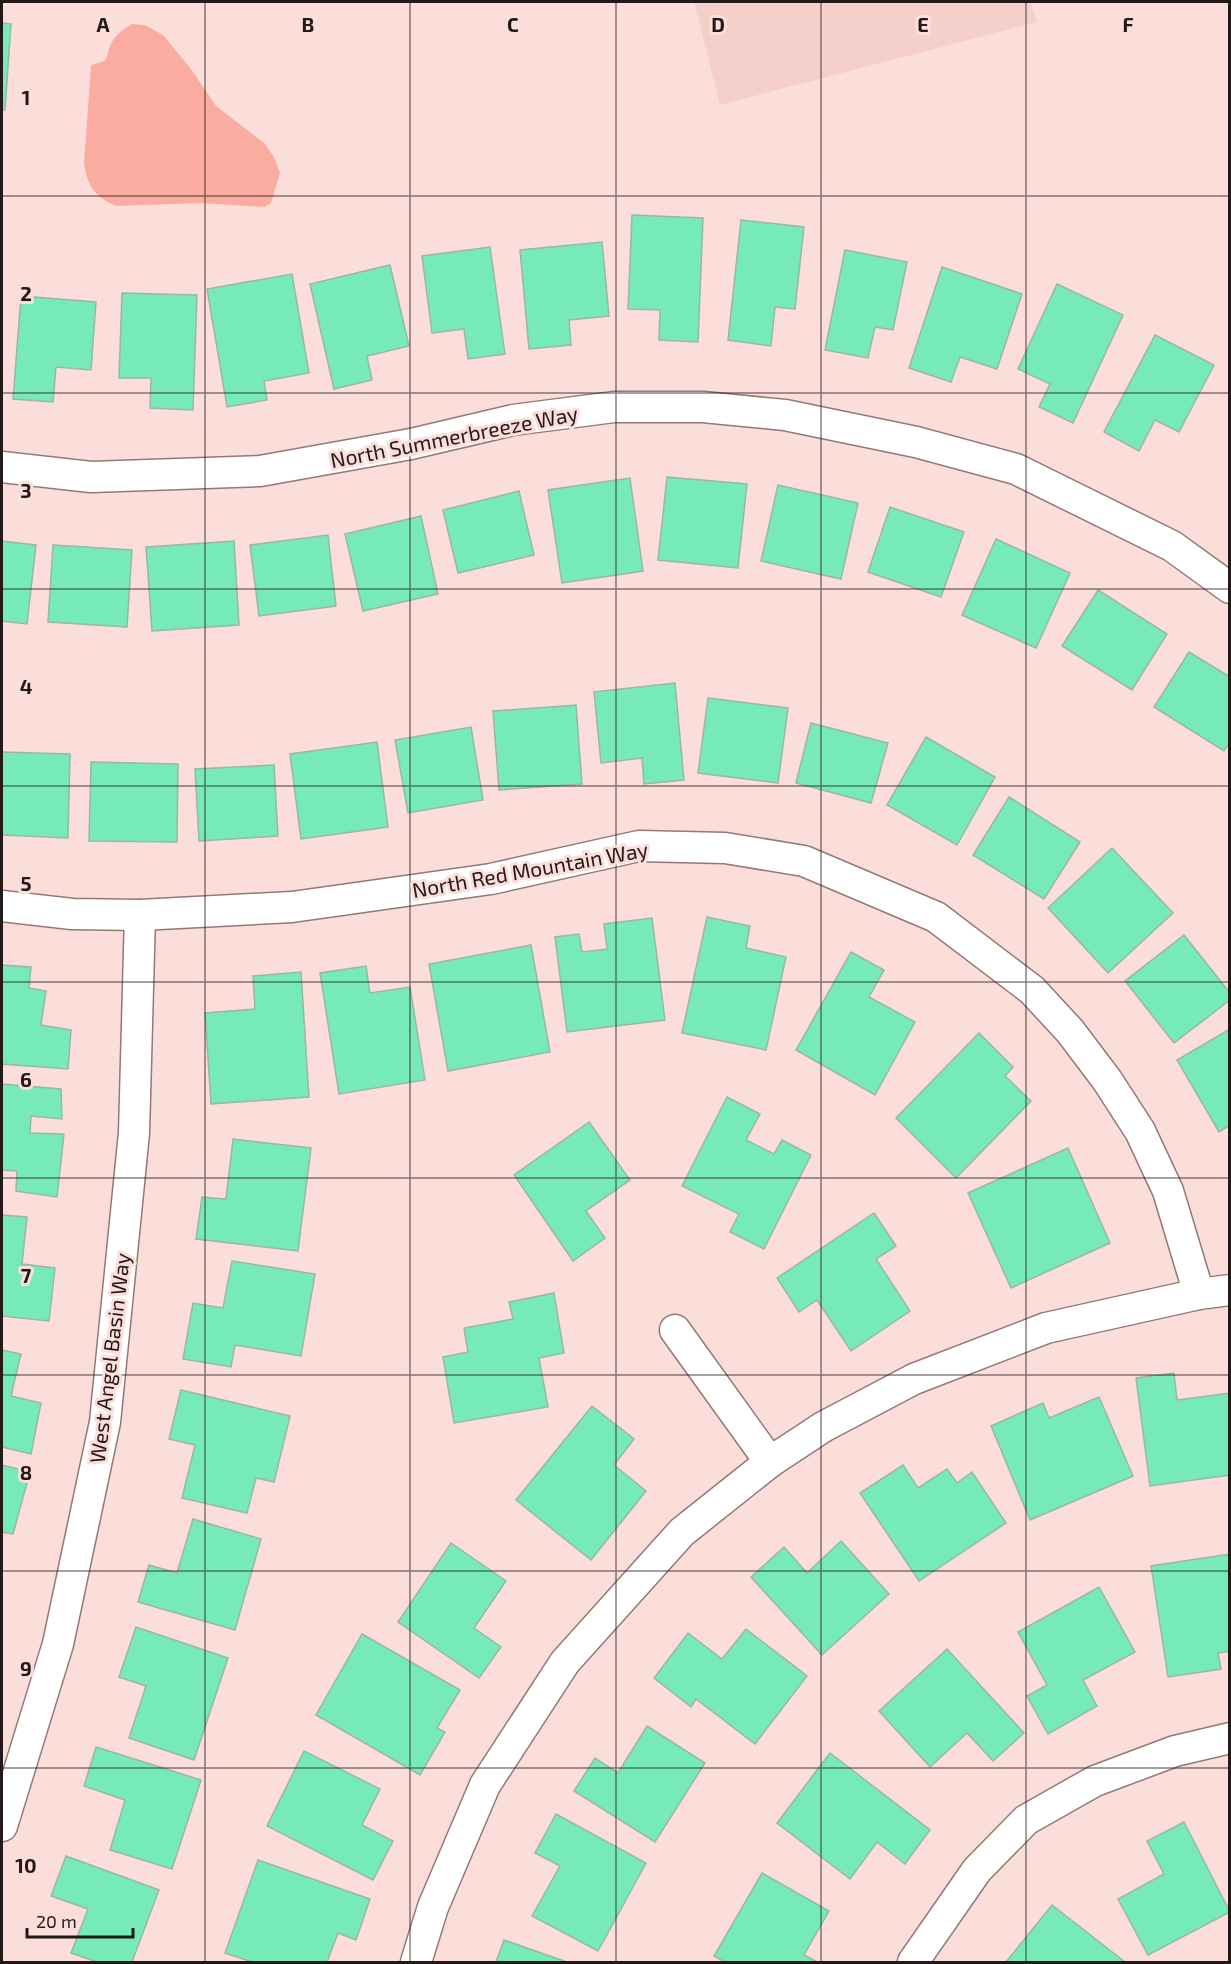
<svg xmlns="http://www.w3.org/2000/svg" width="1231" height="1964" font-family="'Exo 2',sans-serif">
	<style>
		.built { fill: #f5d0cb }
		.green { fill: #fbaca1 }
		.building { fill: #76eab7; stroke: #9cb5a8; stroke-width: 1.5 }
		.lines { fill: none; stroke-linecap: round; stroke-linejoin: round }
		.minor-casing { stroke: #937975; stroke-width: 33 }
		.minor { stroke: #fff; stroke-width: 30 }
		.grid { fill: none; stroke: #231918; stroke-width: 1.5; stroke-opacity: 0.55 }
		.labels { text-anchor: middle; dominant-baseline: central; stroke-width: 6; stroke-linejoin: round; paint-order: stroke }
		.street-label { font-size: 21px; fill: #231918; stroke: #fbdeda }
		.grid-label { font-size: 20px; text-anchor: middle; font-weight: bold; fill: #231918; stroke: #fbdeda; stroke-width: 6; stroke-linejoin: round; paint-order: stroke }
	</style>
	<rect width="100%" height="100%" fill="#fbdeda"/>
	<path class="built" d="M694,2H1031L1037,22L720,105Z"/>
	<path class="green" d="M132,24L145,25L163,35L191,69L216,106L264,143L274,157L280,173L271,203L265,207L200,203L116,206C95,197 87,186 84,163L91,65C110,60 105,62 110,46C114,36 123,29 132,24Z"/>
	<g class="building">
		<path d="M2,23L11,24L5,110H2Z"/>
		<path d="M632,215L703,218L698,342L659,340L660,310L628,309Z"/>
		<path d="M741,220L804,227L795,309L775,307L771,346L728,340Z"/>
		<path d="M602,242L609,316L569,320L571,345L529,349L520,250Z"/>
		<path d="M490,247L505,354L468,359L464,329L432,333L422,256Z"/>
		<path d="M845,250L907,262L893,330L875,327L868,358L825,350Z"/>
		<path d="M390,265L409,346L367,356L372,380L334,389L310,284Z"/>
		<path d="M942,267L1022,294L997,369L960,357L951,382L909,368Z"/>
		<path d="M292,274L309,373L264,381L267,400L227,407L207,289Z"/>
		<path d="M1057,284L1123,315L1073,423L1039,407L1050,384L1018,369Z"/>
		<path d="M122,293L197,295L193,410L150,408L151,378H119Z"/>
		<path d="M21,296L96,302L91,370L56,367L53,402L13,399Z"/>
		<path d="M1155,335L1214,365L1179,432L1155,420L1139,451L1104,432Z"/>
		<path d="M667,477L747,484L738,568L658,560Z"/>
		<path d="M630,478L643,571L562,583L548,490Z"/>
		<path d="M778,485L858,503L841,579L761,561Z"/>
		<path d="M519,491L534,555L458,573L443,510Z"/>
		<path d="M890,507L964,532L941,597L868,572Z"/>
		<path d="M421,516L438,594L363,611L345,534Z"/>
		<path d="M328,535L336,606L259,616L250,545Z"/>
		<path d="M996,539L1070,573L1036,648L962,615Z"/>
		<path d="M2,541L36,545L27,624L2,621Z"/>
		<path d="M234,541L239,625L152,631L146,547Z"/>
		<path d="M53,545L132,550L127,627L48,622Z"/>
		<path d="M1098,590L1167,634L1132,690L1062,646Z"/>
		<path d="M1189,652L1230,677V742L1224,751L1154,707Z"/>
		<path d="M675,683L684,780L644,784L642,758L601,763L594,692Z"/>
		<path d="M708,698L788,708L778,783L698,773Z"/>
		<path d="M576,705L582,784L499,790L493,711Z"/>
		<path d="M811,723L888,743L871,803L796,783Z"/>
		<path d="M471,727L483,800L408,813L395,740Z"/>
		<path d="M926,737L995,777L957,845L887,805Z"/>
		<path d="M377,742L388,827L301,839L290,754Z"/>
		<path d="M2,752L70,754L68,838L2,835Z"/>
		<path d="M91,762L178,764L177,842L89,841Z"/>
		<path d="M274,765L278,836L199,841L195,769Z"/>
		<path d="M1009,797L1080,842L1044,899L973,855Z"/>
		<path d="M1112,848L1173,913L1108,973L1048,908Z"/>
		<path d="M707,917L750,926L746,948L786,957L766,1050L682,1033Z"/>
		<path d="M652,918L665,1020L567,1032L555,937L579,934L582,952L607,949L604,924Z"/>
		<path d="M1184,935L1230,993V1000L1174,1043L1125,981Z"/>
		<path d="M531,945L550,1052L448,1071L429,964Z"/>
		<path d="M851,952L884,970L869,997L915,1022L875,1095L796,1050Z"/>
		<path d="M2,965L31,967L29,988L46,991L41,1025L71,1030L68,1069L2,1064Z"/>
		<path d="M366,966L370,993L410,987L425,1080L339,1094L320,973Z"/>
		<path d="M301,972L309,1097L211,1104L205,1013L255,1009L253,976Z"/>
		<path d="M1230,1029V1125L1219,1132L1177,1060Z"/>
		<path d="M979,1033L1013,1067L1005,1076L1031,1101L956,1178L896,1118Z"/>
		<path d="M2,1084L61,1089L62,1119L31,1116L30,1133L64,1134L57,1197L16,1191L17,1171L2,1170Z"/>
		<path d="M727,1097L760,1114L746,1140L774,1154L782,1140L811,1155L764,1249L730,1232L739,1214L682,1186Z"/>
		<path d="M589,1122L630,1180L586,1211L605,1238L573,1261L514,1175Z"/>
		<path d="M233,1139L311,1148L298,1251L196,1239L202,1197L226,1199Z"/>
		<path d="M1068,1148L1110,1243L1011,1288L968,1193Z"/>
		<path d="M874,1213L896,1246L876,1259L910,1311L851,1351L817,1300L799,1312L777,1278Z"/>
		<path d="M2,1215L27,1217L22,1264L55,1268L49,1321L2,1316Z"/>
		<path d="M232,1261L315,1274L301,1356L235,1345L231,1367L183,1359L193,1303L223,1308Z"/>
		<path d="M554,1293L564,1353L539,1358L548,1407L454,1423L443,1357L468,1352L464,1328L513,1319L509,1302Z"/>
		<path d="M2,1350L21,1354L11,1396L41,1403L31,1454L2,1447Z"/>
		<path d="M1174,1373L1177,1400L1230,1393V1475L1150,1486L1136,1378Z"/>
		<path d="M181,1390L290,1416L274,1482L256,1478L247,1513L182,1498L195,1445L169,1439Z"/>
		<path d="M1099,1397L1133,1476L1030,1520L991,1426L1043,1403L1049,1418Z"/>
		<path d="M592,1406L634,1439L614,1465L646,1491L591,1560L516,1500Z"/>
		<path d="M2,1465L30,1472L13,1534L2,1532Z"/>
		<path d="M903,1465L918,1488L947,1469L957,1483L972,1472L1006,1523L919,1581L860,1493Z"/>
		<path d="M193,1519L261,1539L235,1630L138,1602L149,1565L177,1573Z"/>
		<path d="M841,1541L889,1594L822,1655L751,1577L784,1547L807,1573Z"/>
		<path d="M451,1543L506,1581L474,1628L501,1647L479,1678L398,1622Z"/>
		<path d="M1230,1554V1651L1218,1653L1221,1669L1168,1677L1151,1566Z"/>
		<path d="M1099,1587L1135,1652L1083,1680L1097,1706L1048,1734L1027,1696L1047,1685L1018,1632Z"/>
		<path d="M136,1627L228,1658L194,1760L129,1738L146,1686L119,1677Z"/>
		<path d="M746,1629L807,1676L755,1744L696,1699L691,1707L654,1678L688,1633L722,1659Z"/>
		<path d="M362,1634L460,1690L437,1728L445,1732L420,1775L316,1715Z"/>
		<path d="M947,1649L1024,1733L993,1761L967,1733L930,1767L879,1711Z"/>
		<path d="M647,1726L705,1763L655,1842L574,1791L595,1758L618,1773Z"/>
		<path d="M96,1747L201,1780L172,1869L110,1850L125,1800L84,1786Z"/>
		<path d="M304,1751L380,1789L362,1825L393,1841L373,1880L267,1826Z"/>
		<path d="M830,1753L930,1830L905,1864L877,1842L850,1879L777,1823Z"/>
		<path d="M556,1814L646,1863L598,1951L532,1916L560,1866L535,1853Z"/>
		<path d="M1184,1822L1230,1912L1148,1955L1118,1899L1164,1874L1147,1841Z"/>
		<path d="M66,1856L159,1890L132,1962H97L71,1953L88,1909L51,1896Z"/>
		<path d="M258,1860L370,1899L356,1940L338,1933L327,1962H252L225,1953Z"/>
		<path d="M762,1873L829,1911L804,1955L817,1962H725L714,1956Z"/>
		<path d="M1052,1905L1125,1962H1006Z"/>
		<path d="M504,1940L567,1962H496Z"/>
	</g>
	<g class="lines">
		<defs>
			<g id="minor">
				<path d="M2,467L91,477L260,471L411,444L513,420L614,407H703L785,415L916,442L1016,469L1172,546L1230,588"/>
				<path d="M2,906L72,914L140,915L292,907L491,879L639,846L725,848L804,861L936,917L1032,990L1070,1031L1107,1080L1140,1131L1168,1191L1199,1294"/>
				<path d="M675,1330L770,1462"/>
				<path d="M2,1826L58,1644L105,1422L134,1133L140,915"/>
				<path d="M416,1962L433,1907L485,1785L565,1662L682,1532L770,1462L823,1427L914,1379L1046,1328L1199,1294L1230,1290"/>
				<path d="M913,1962L977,1870L1026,1820L1095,1781L1175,1751L1230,1738"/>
			</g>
		</defs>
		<use href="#minor" class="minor-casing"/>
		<use href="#minor" class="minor"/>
	</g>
	<path class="grid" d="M205,2V1962M410,2V1962M616,2V1962M821,2V1962M1026,2V1962M2,196H1230M2,393H1230M2,589H1230M2,786H1230M2,982H1230M2,1178H1230M2,1375H1230M2,1571H1230M2,1768H1230"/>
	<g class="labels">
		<g class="street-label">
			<text transform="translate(454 436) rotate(-11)">North Summerbreeze Way</text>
			<text transform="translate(530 869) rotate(-10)">North Red Mountain Way</text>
			<text transform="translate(109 1358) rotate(-83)">West Angel Basin Way</text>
		</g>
	</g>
	<g class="grid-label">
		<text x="103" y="32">A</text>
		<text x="308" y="32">B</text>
		<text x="513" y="32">C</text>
		<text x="718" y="32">D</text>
		<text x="923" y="32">E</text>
		<text x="1128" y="32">F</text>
		<text x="26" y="105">1</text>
		<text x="26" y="301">2</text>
		<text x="26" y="498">3</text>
		<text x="26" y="694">4</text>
		<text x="26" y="891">5</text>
		<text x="26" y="1087">6</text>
		<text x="26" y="1283">7</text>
		<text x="26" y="1480">8</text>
		<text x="26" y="1676">9</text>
		<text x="26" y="1873">10</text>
	</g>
	<rect width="1231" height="1964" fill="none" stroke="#231918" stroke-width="6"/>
	<path d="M27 1928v9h106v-9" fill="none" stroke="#231918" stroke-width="3"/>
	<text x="36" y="1928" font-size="18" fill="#231918" stroke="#fbdeda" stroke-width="4.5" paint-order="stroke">20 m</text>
</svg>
